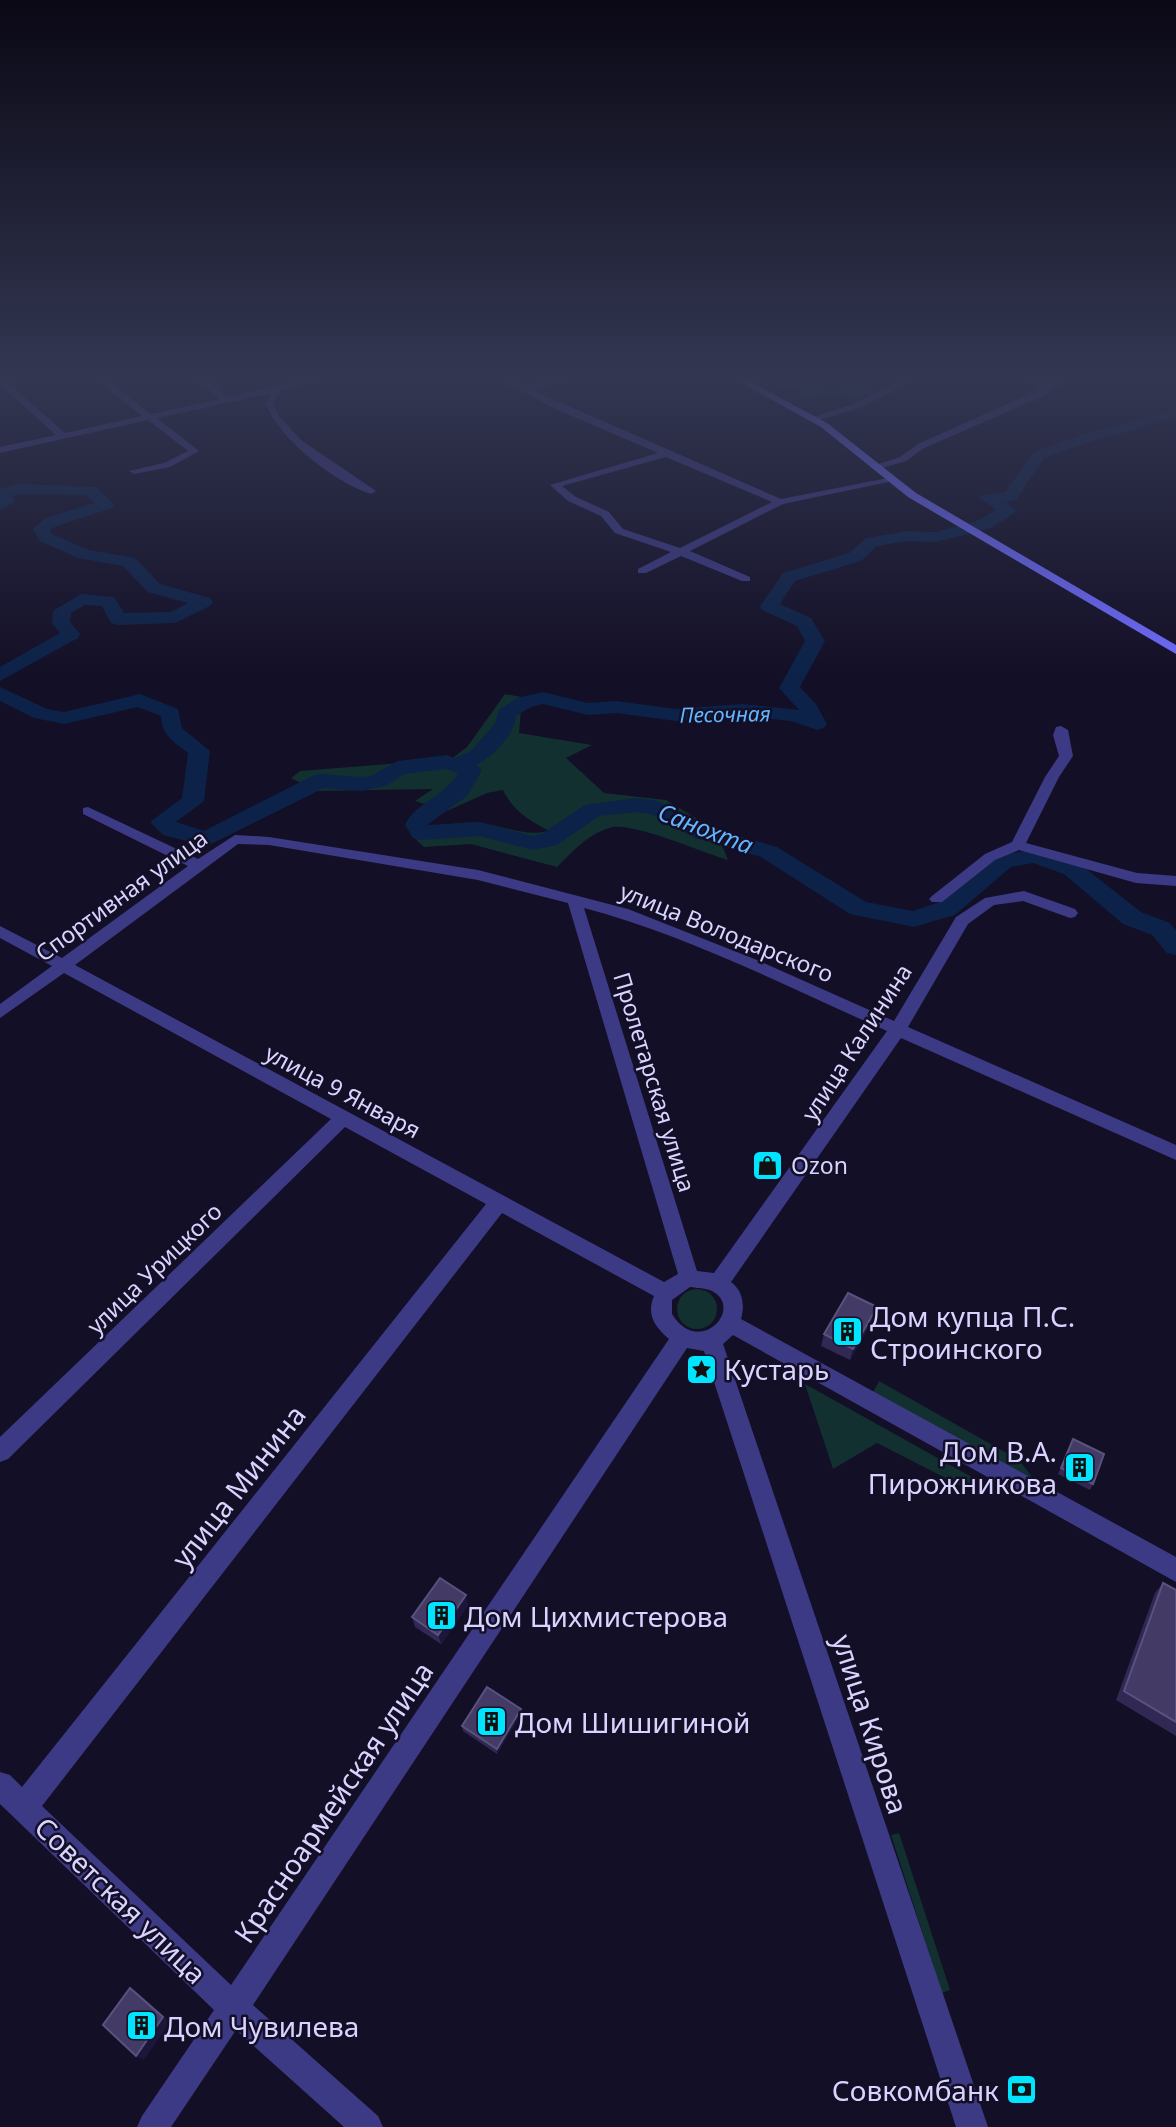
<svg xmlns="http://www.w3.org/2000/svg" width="1176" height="2127" font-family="'Noto Sans',sans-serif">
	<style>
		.green { fill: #12302f }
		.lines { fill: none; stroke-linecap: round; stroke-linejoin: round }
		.river { fill: #0c2248; fill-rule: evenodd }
		.street { fill: #3d3a85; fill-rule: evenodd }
		.secondary { fill: #6f6bff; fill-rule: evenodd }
		.wall { fill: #312854 }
		.shaded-wall { fill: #1d163a }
		.building { fill: #433a66; stroke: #5a527e; stroke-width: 2 }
		.labels { text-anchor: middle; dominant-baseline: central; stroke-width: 5; stroke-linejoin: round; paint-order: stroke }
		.far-water-label { font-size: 21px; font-style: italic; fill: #62b6ff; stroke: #130f26 }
		.street-label { font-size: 23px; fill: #d9d4ff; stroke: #130f26 }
		.poi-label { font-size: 23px; fill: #d9d4ff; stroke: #130f26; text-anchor: start }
		.water-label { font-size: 24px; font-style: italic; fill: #62b6ff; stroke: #130f26 }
		.near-poi-label { font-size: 28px; fill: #d9d4ff; stroke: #130f26; text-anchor: start }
		.near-street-label { font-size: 28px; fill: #d9d4ff; stroke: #130f26 }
	</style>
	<rect width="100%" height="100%" fill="#130f26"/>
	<g class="green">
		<path d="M781,376H831L830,381L820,389L874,383L873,390L859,397L828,395L801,399L798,395L802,391L773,384Z"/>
		<path d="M505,694L522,697L519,733L592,745L566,758L604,793L666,800L716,830L728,860C703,853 629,820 609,828C587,835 573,851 557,867L471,844L424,847L410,834C431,827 458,821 480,823C505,826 525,837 549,831C529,820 514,812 503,790L487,793L447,811L415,801L433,789L316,791L291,778L300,771L451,759L467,747Z"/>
		<circle cx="697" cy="1309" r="20"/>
		<path d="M879,1381L1019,1460L1036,1482L872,1394Z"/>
		<path d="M805,1384L979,1481L963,1487L877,1443L833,1469Z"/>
		<path d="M899,1833L950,1990L942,1993L891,1835Z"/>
	</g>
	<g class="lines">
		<g class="river">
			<path d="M1176,409V417L1092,441L1044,458L1016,500L1006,502L1016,510L1014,513L991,528L936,542L907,541L877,546L861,561L795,581L780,604L811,618L825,641L800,687L816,704L827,724L824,728L817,730L791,721L742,716L676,721L616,713L588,715L543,704L531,707L516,716C515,734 492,758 476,765L482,770L467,796L427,825L480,822L533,836L542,834L585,805L636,798L657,801L711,828L777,847L866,902L913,911L937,903L996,856L1035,849L1080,864L1141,912L1170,923L1176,930V955L1167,953L1152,935L1123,924L1064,874L1033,863L1011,867L955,915L914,927L850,914L761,857L695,838L651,814L636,812L599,816L557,845L533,850L480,836L421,840L413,838L405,825C415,802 444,798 458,773L446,769L404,774L386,786L361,791L324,788L207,846L163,835L150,822L182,798L188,753C173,741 162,736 161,716L138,707L64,724L34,718L0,701V687L47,709L64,712L140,694L178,709L182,728L210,751L204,801L176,822L204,831L312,776L320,774L361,777L371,776L398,761L447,755L455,758L471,751L495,724L499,710L517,698L543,692L588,703L616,701L676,709L742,704L799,710L779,688L805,641L797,626L762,610L760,606L783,573L849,553L866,538L907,531L936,532L979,520L996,510L979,498L981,495L1005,492L1034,452L1082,435Z"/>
			<path d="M18,484L96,487L114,505L112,508L57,526L50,530L52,534L88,550L135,558L160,584L210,598L213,602L210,606L175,623L118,625L111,623L102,606L85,605L71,613L70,622L80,634L78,638L0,681V667L60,633L52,623L53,611L81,594L114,597L124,613L171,612L188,603L148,592L123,566L78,558L40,541L33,529L45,518L95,503L86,495L19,494L11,496L15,502L0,510V489Z"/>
		</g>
		<g class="street">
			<path d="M14,376H32L8,383L65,433L142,416L92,376H102L151,414L220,399L191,376H201L228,397L322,376H340L282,390L273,403L279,416L301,440L376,491L371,494C332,481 281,440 265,403L272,393L157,418L199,451L170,467L134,474L129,471L164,463L188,451L148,420L0,453V447L56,435L0,385V377Z"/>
			<path d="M494,376H505L525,387L565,376H581L532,390L781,499L893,477L898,480L783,504L690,551L750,577V581H742L681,556L646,573H638V569L671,552L615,533L601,516L568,501L550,485L658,453L549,406ZM666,457L772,502L680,548L623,529L609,512L576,497L562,486Z"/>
			<path d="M909,376H920L860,408L812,422L807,419L854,404Z"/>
			<path d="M1010,376H1025L1049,383L1057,376H1067L1046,395L924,448L906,461L875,470L870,467L900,457L918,444L1045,387Z"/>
			<path d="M1061,726L1068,730L1073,756L1059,777L1026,843L1137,873L1176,876V886L1136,883L1019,850L995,860L942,902H932L929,899L932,896L985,854L1012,842L1045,777L1059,756L1053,735L1056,727Z"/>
			<path d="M88,807L198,859L235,835L269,837L478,870L628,909L757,960L894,1021L956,917L985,898L1024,891L1075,909L1078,913L1075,917L1070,918L1023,901L994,905L968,924L908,1027L1176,1145V1160L901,1038L731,1282C743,1291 745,1305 741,1319L1176,1557V1582L733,1335L723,1344L988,2127H956L704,1351L687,1348L253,2005L378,2116L383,2127H344L236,2030L171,2127H137L142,2116L214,2010L0,1804V1772L10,1775L22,1787L486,1204L345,1127L8,1459L0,1462V1437L331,1119L64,973L0,1018V1004L52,966L0,938V926L62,958L188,866L83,814V808ZM238,844L269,845L478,880L568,903L678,1274L664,1282L75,965ZM584,908C687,935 790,988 887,1031L714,1273L697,1271ZM502,1213L654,1296C646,1315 655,1327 669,1339L231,1985L42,1806ZM690,1287C697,1288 706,1288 712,1291C745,1308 699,1358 672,1314V1300Z"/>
		</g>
		<path class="secondary" d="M729,376H740L827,423L916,493L1176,645V654L908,497L821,427Z"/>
	</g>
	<g class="wall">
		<path d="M873,1319L850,1360L821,1346L824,1334Z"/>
		<path d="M1073,1439L1093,1484L1090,1490L1058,1474Z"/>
		<path d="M1163,1583L1176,1590V1736L1116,1700L1155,1593Z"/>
		<path d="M468,1605L441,1644L415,1627L412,1617Z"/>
		<path d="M521,1714L497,1754L463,1731L462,1726Z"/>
	</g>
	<g class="shaded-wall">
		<path d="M877,1307L873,1319L850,1360L853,1349Z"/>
		<path d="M466,1595L468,1605L441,1644L438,1635Z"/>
		<path d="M521,1709V1714L497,1754V1749Z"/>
		<path d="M130,1988L138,1993L170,2022L144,2060L136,2056Z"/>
	</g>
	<g class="building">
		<path d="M848,1293L877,1307L853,1349L824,1334Z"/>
		<path d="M1073,1439L1104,1454L1093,1484L1061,1468Z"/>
		<path d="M440,1578L466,1595L438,1635L412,1617Z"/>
		<path d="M1163,1583L1176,1590V1722L1124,1691Z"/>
		<path d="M487,1687L521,1709L497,1749L462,1726Z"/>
		<path d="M130,1988L163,2017L136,2056L103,2025Z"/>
	</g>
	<linearGradient id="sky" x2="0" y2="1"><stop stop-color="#0a0815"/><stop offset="0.56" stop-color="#333752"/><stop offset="1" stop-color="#333752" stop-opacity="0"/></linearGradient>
	<rect width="1176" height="674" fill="url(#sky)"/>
	<defs>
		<symbol id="shop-square" viewBox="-11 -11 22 22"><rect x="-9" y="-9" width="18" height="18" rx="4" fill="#00e5ff" stroke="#130f26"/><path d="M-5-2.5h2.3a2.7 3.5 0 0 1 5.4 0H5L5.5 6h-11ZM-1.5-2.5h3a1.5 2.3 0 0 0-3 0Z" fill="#111"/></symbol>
		<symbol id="building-square" viewBox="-11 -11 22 22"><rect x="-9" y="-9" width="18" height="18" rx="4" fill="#00e5ff" stroke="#130f26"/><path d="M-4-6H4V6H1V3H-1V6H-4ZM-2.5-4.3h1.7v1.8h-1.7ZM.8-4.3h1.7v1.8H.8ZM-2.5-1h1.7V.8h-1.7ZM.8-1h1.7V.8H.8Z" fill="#111"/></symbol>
		<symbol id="sight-square" viewBox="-11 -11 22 22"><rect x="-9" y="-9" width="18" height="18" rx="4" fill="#00e5ff" stroke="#130f26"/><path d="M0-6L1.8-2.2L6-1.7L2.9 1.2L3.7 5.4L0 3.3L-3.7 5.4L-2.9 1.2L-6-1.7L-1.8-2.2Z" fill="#111"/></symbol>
		<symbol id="bank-square" viewBox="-11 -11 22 22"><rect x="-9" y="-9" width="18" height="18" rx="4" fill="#00e5ff" stroke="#130f26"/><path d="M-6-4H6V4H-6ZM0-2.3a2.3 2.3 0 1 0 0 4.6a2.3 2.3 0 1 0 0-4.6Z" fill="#111"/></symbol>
	</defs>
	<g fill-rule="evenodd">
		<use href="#shop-square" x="750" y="1148" width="35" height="35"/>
		<use href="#building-square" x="830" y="1314" width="35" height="35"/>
		<use href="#sight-square" x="684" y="1352" width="35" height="35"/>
		<use href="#building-square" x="1062" y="1450" width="35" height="35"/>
		<use href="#building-square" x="424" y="1598" width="35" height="35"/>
		<use href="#building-square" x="474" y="1704" width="35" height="35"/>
		<use href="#building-square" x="124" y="2008" width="35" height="35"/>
		<use href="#bank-square" x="1004" y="2072" width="35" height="35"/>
	</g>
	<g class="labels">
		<g class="far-water-label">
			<text transform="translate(725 714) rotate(-1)">Песочная</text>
		</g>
		<g class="street-label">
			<text transform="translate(121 895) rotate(-36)">Спортивная улица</text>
			<text transform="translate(727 932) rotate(22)">улица Володарского</text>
			<text transform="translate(856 1042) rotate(-57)">улица Калинина</text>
			<text transform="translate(655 1082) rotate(73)">Пролетарская улица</text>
			<text transform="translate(343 1091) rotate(28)">улица 9 Января</text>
			<text transform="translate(154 1268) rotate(-44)">улица Урицкого</text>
		</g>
		<g class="poi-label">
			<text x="791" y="1165">Ozon</text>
		</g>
		<g class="water-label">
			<text transform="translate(706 828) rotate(21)">Санохта</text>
		</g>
		<g class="near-poi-label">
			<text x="870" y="1316">Дом купца П.С.<tspan x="870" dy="32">Строинского</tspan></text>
			<text x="724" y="1369">Кустарь</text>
			<text x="1057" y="1451" text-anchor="end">Дом В.А.<tspan x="1057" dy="32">Пирожникова</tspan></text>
			<text x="464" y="1616">Дом Цихмистерова</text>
			<text x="515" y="1722">Дом Шишигиной</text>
			<text x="164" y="2026">Дом Чувилева</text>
			<text x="999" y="2090" text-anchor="end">Совкомбанк</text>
		</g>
		<g class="near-street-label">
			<text transform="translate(238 1486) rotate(-52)">улица Минина</text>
			<text transform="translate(871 1724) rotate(72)">улица Кирова</text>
			<text transform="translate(333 1802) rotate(-56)">Красноармейская улица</text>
			<text transform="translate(121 1900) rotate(44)">Советская улица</text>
		</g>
	</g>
</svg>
